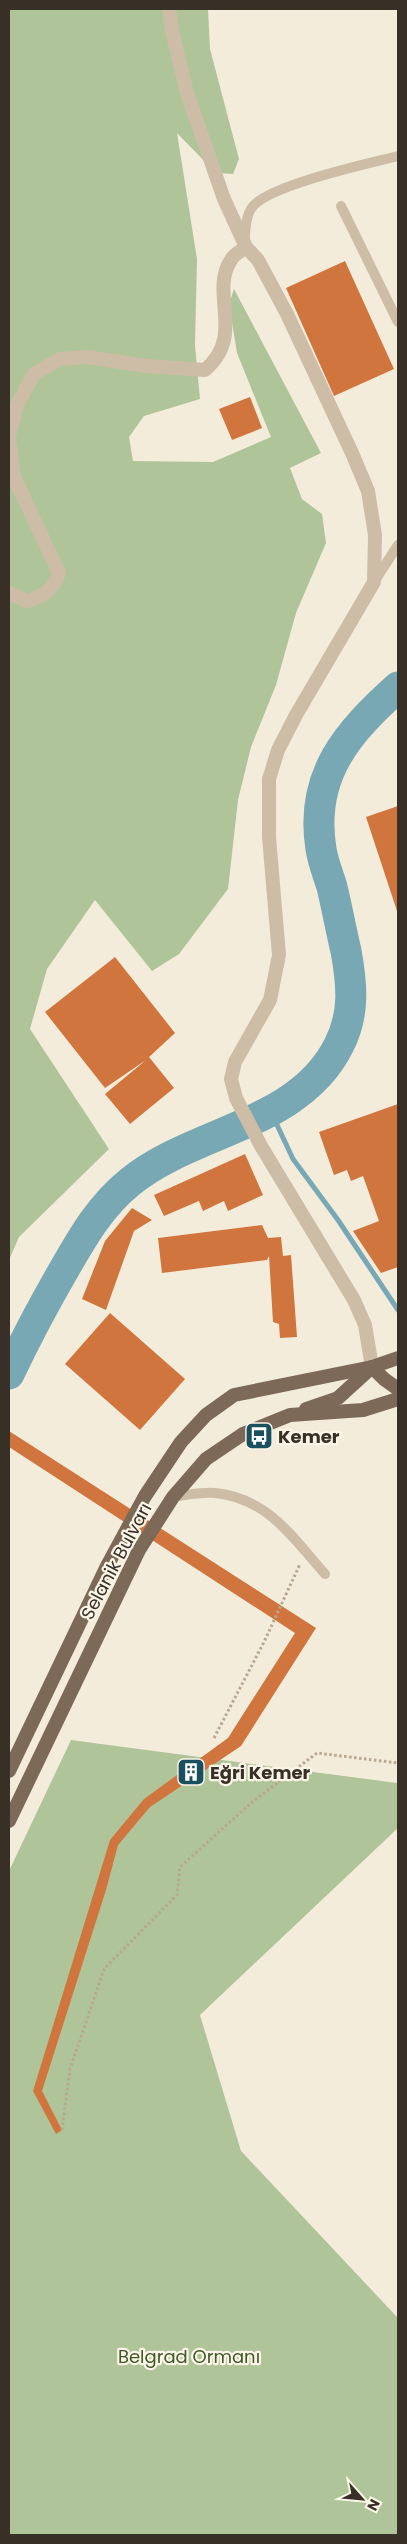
<svg xmlns="http://www.w3.org/2000/svg" width="407" height="2544" font-family="Poppins,sans-serif">
	<style>
		.green { fill: #b0c499 }
		.lines { fill: none; stroke-linecap: round; stroke-linejoin: round }
		.stream { stroke: #77a8b4; stroke-width: 5 }
		.river { stroke: #77a8b4; stroke-width: 31 }
		.building { fill: #d0753d }
		.path { stroke: #b9a790; stroke-width: 3; stroke-dasharray: 2.5 2.5; stroke-linecap: butt }
		.service { stroke: #cdbda6; stroke-width: 10 }
		.minor { stroke: #cdbda6; stroke-width: 14 }
		.primary { stroke: #7c6957; stroke-width: 14 }
		.labels { text-anchor: middle; dominant-baseline: central; stroke-width: 4.5; stroke-linejoin: round; paint-order: stroke }
		.poi-label { font-size: 18px; font-weight: bold; fill: #382f27; stroke: #fbf5e8; text-anchor: start }
		.street-label { font-size: 18px; fill: #382f27; stroke: #fbf5e8 }
		.park-label { font-size: 18px; fill: #405929; stroke: #fbf5e8 }
	</style>
	<rect width="100%" height="100%" fill="#f4ecdb"/>
	<g class="green">
		<path d="M9,9H208L210,49L239,159L233,174L216,173L177,133L197,259L195,345L200,399L144,416L129,437L133,461L213,462L271,437L237,353L229,304L234,289L321,453L290,468L302,499L322,514L326,543L296,613L276,685L251,747L238,800L228,889L179,954L152,971L95,900L47,969L30,1029L109,1149L19,1237L9,1260Z"/>
		<path d="M71,1740L397,1783L398,1828L200,2015L241,2151L398,2318V2535H9V1871Z"/>
	</g>
	<g class="lines">
		<path class="stream" d="M270,1110L293,1159L338,1220L398,1310"/>
		<path class="river" d="M9,1374C25,1340 43,1306 62,1273C81,1240 99,1207 130,1182C193,1130 299,1126 339,1045C355,1014 352,984 346,951C341,930 337,908 332,887C328,874 323,862 321,849C309,775 348,732 398,687"/>
	</g>
	<g class="building">
		<path d="M345,261L394,369L334,396L286,288Z"/>
		<path d="M250,397L262,428L232,440L219,409Z"/>
		<path d="M398,806V914L366,817Z"/>
		<path d="M115,957L175,1033L149,1057L174,1088L130,1124L105,1094L146,1060L105,1088L45,1012Z"/>
		<path d="M398,1104V1267L381,1273L353,1231L379,1221L363,1176L351,1181L347,1170L334,1175L319,1132Z"/>
		<path d="M245,1154L263,1195L228,1211L224,1201L203,1211L199,1201L164,1216L154,1195Z"/>
		<path d="M132,1208L152,1220L134,1231L106,1310L82,1299L105,1241Z"/>
		<path d="M262,1225L268,1238L281,1237L283,1256L291,1255L297,1337L280,1338L279,1324L273,1322L269,1256L267,1260L162,1273L158,1238Z"/>
		<path d="M110,1313L185,1379L140,1430L65,1364Z"/>
		<path d="M9,1431L316,1628L241,1746L150,1807L118,1845L106,1890L42,2091L62,2130L56,2134L33,2091L110,1840L144,1799L228,1738L295,1633L9,1447Z"/>
	</g>
	<g class="lines">
		<g class="path">
			<path d="M214,1738L264,1642L300,1564"/>
			<path d="M62,2130L70,2069L104,1969L177,1895L180,1867L251,1803L317,1753L398,1763"/>
		</g>
		<g class="service">
			<path d="M341,206L398,322"/>
			<path d="M245,241C245,230 246,213 254,205C275,184 367,164 398,156"/>
			<path d="M374,582L398,545"/>
			<path d="M173,1497C186,1495 202,1492 215,1493C268,1498 293,1538 325,1574"/>
		</g>
		<g class="minor">
			<path d="M169,9L172,31L187,93L224,199L246,247L258,260L287,314L352,453L368,491L375,535L374,582L296,715L278,750L269,779V837L279,955L270,1000L235,1062L231,1079L236,1098L261,1146L354,1300L365,1325L372,1367"/>
			<path d="M9,436L18,403L34,374L60,359L87,357L147,366L205,370C246,335 209,293 231,260C234,254 241,251 246,247"/>
			<path d="M9,440L14,477L59,573C53,590 44,596 27,601L9,593"/>
		</g>
		<g class="primary">
			<path d="M306,1409L338,1398L372,1367L384,1379L398,1389"/>
			<path d="M9,1771L107,1566L145,1496L181,1442L206,1415L234,1395L372,1367L398,1358"/>
			<path d="M9,1821L139,1550L173,1497L206,1459L243,1434L290,1415L363,1410L398,1399"/>
		</g>
	</g>
	<defs>
		<symbol id="bus-square" viewBox="-11 -11 22 22"><rect x="-9" y="-9" width="18" height="18" rx="4" fill="#194f5e" stroke="#fbf5e8"/><path d="M-5-6H5V4H4V6H2V4H-2V6H-4V4H-5ZM-3.5-4V0h7V-4ZM-3.5 1.2v1.5H-2V1.2ZM2 1.2v1.5H3.5V1.2Z" fill="#fff"/></symbol>
		<symbol id="building-square" viewBox="-11 -11 22 22"><rect x="-9" y="-9" width="18" height="18" rx="4" fill="#194f5e" stroke="#fbf5e8"/><path d="M-4-6H4V6H1V3H-1V6H-4ZM-2.5-4.3h1.7v1.8h-1.7ZM.8-4.3h1.7v1.8H.8ZM-2.5-1h1.7V.8h-1.7ZM.8-1h1.7V.8H.8Z" fill="#fff"/></symbol>
	</defs>
	<g fill-rule="evenodd">
		<use href="#bus-square" x="243" y="1420" width="32" height="32"/>
		<use href="#building-square" x="175" y="1756" width="32" height="32"/>
	</g>
	<g class="labels">
		<g class="poi-label">
			<text x="278" y="1436">Kemer</text>
			<text x="210" y="1772">Eğri Kemer</text>
		</g>
		<g class="street-label">
			<text transform="translate(116 1561) rotate(-62)">Selanik Bulvarı</text>
		</g>
		<g class="park-label">
			<text x="189" y="2356">Belgrad Ormanı</text>
		</g>
	</g>
	<rect width="407" height="2544" fill="none" stroke="#382f27" stroke-width="20"/>
	<g transform="translate(362 2499) rotate(117)" stroke="#fbf5e8" stroke-width="4" paint-order="stroke">
	<path d="M0-4L9 19L0 12L-9 19Z" fill="#382f27"/>
	<text y="-8" font-size="14" font-weight="bold" text-anchor="middle" fill="#382f27">N</text>
	</g>
</svg>
